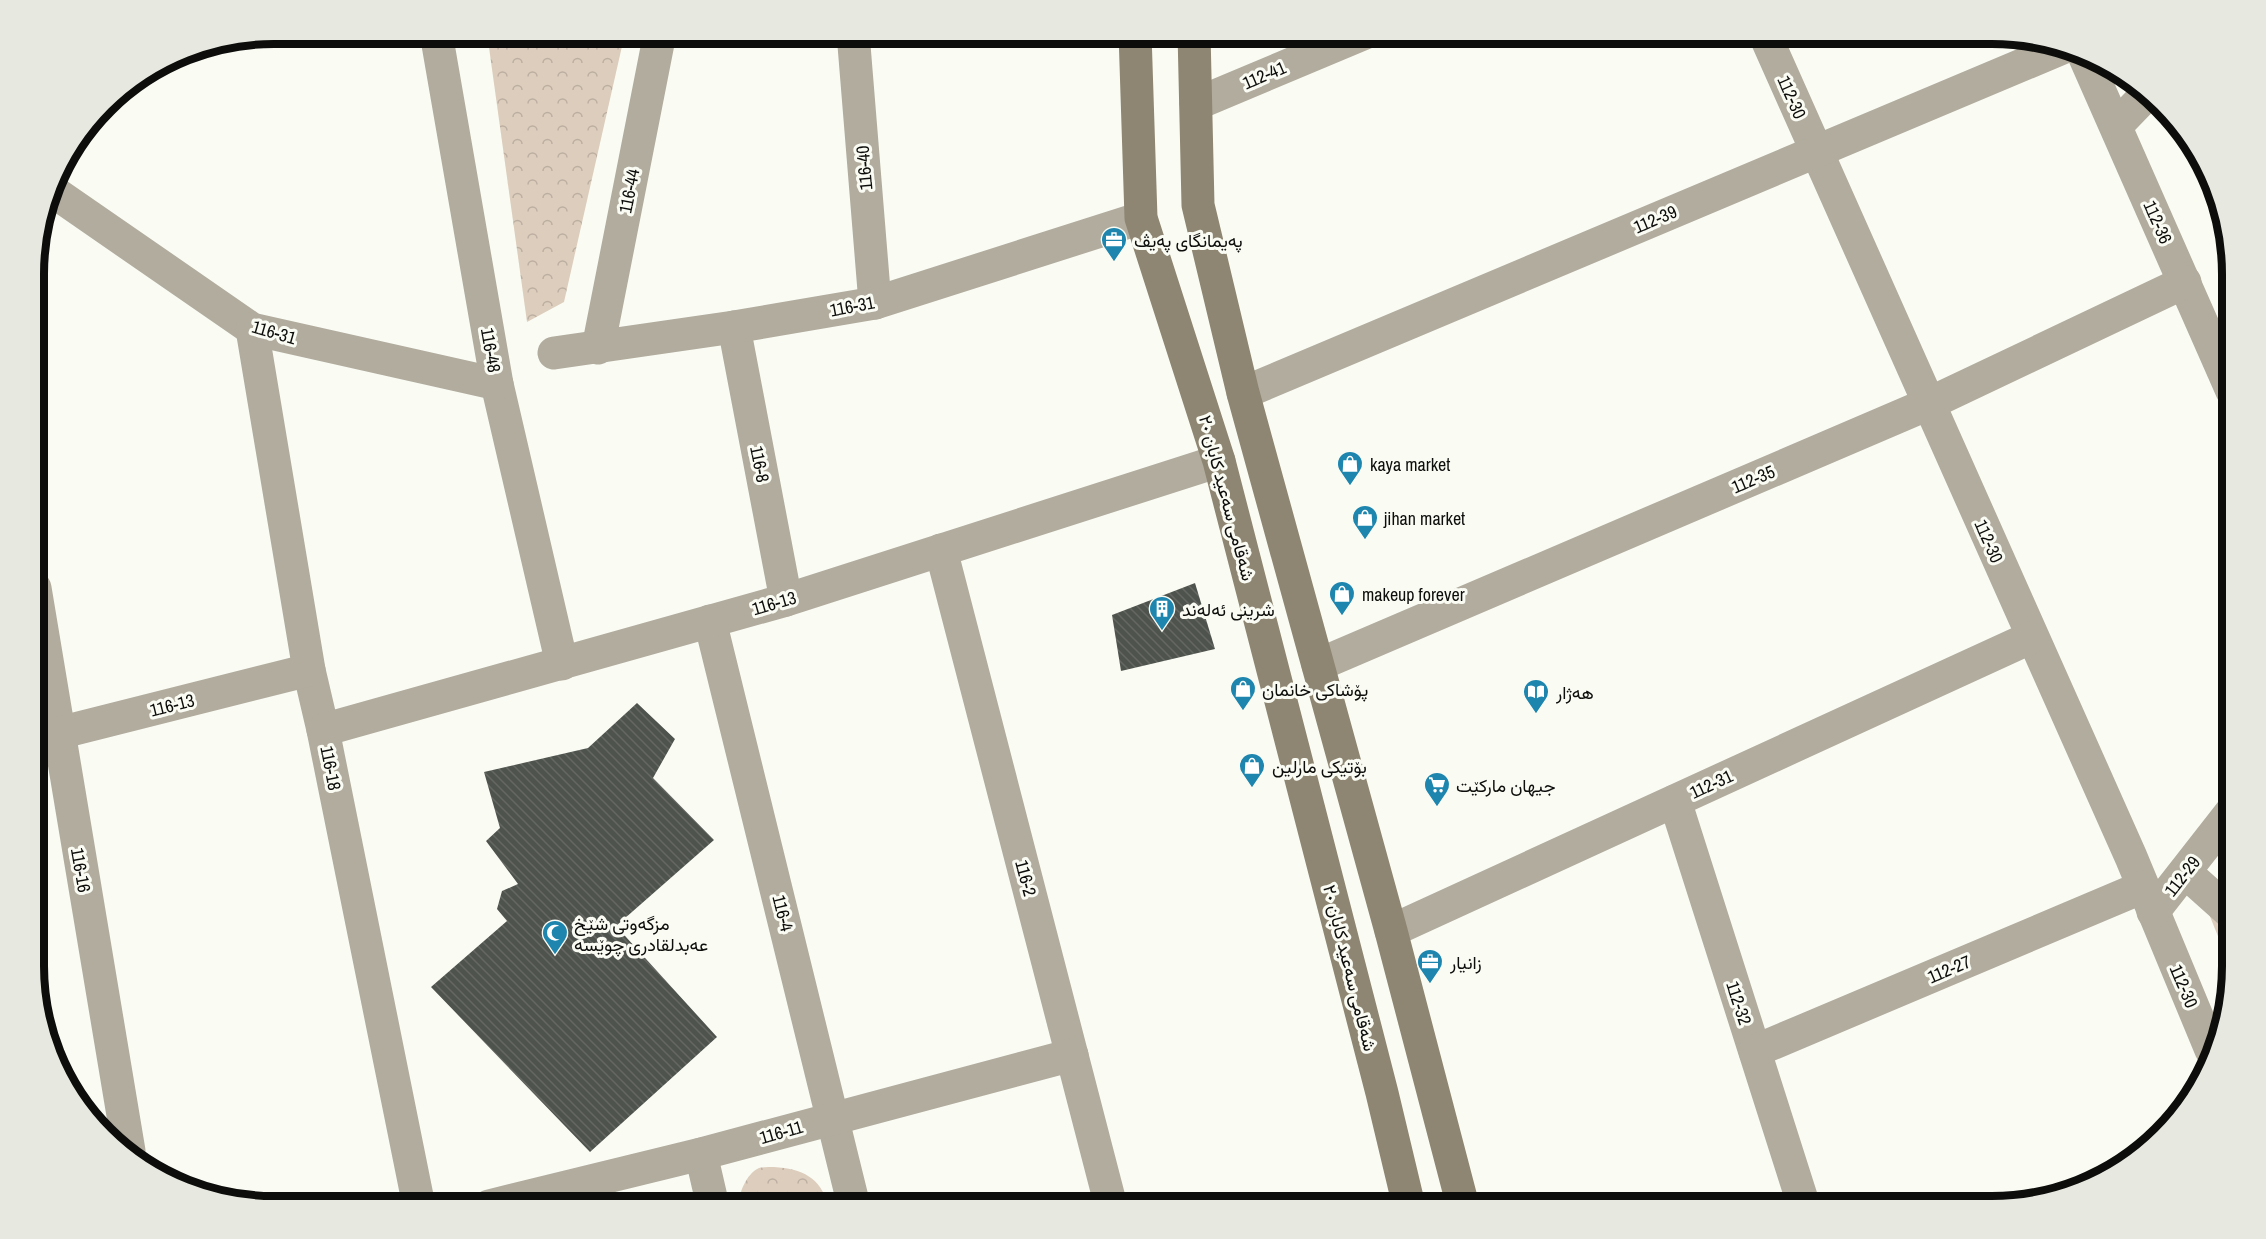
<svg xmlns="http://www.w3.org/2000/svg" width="2266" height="1239" font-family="'Archivo Narrow',Vazirmatn,sans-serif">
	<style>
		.park { fill: url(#park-crowns) }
		.building { fill: url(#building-back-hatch) }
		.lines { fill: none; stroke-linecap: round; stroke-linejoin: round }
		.minor { stroke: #b1ac9e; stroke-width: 33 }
		.secondary { stroke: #8e8672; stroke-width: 33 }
		.labels { text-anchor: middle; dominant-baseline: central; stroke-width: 6; stroke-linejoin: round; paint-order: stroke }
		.street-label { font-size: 18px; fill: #0d0d0b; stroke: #fafcf4 }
		.poi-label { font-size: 18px; fill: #0d0d0b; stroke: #fafcf4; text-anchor: start }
		.rim { fill: none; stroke: #0d0d0b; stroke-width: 8 }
	</style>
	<defs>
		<pattern id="park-crowns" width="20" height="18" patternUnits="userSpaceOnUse" patternTransform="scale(1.5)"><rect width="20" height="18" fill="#ddcdbd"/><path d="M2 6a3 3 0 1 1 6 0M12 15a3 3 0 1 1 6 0" fill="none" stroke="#bcafa1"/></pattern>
		<pattern id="building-back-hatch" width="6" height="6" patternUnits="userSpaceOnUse" patternTransform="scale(1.5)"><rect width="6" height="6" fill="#4f534d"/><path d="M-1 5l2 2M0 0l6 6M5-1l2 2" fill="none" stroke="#646762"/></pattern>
	</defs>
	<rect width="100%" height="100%" fill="#fafcf4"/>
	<g class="park">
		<path d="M487,33H625L564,302L527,322Z"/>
		<path d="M2209,914L2232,936L2233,971H2232Z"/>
		<path d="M774,1167C802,1169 821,1177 828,1206H738C739,1193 746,1174 759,1168C763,1167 770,1167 774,1167Z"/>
	</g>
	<g class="building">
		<path d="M1195,583L1215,649L1121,671L1112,615Z"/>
		<path d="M637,703L675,739L653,778L714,840L616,926L717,1037L590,1152L431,987L507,921L497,909L502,891L518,884L486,841L500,828L484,772L588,748Z"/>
	</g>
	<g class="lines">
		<g class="minor">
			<path d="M436,33L497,384L562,664"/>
			<path d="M853,33L875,303"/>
			<path d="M1764,33L2131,857L2211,1050"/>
			<path d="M2083,53L2232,391"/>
			<path d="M1196,104L1365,33"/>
			<path d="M2116,126L2145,96"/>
			<path d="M51,190L252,329L497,384"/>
			<path d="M734,327L786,600"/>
			<path d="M252,329L309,670L323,730L419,1206"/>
			<path d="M598,348L660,33"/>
			<path d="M554,353L734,327L875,303L1141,218"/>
			<path d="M1243,393L2067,46"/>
			<path d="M941,550L1111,1206"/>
			<path d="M35,588L129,1151"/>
			<path d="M710,621L854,1206"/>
			<path d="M1318,665L1928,404L2185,282"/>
			<path d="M323,730L786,600L1219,461"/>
			<path d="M35,739L309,670"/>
			<path d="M1675,801L1804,1206"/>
			<path d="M2185,872L2232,914"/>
			<path d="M2153,912L2232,811"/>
			<path d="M1391,931L2032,637"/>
			<path d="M1755,1051L2143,887"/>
			<path d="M701,1154L713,1206"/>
			<path d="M489,1206L701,1154L1072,1055"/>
		</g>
		<g class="secondary">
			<path d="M1135,33L1141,218L1219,461L1382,1093L1409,1206"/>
			<path d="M1194,33L1198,205L1243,393L1391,931L1463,1206"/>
		</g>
	</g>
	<defs>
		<symbol id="office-pin" viewBox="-11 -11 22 30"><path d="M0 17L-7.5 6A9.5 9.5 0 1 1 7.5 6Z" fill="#1d85ae" stroke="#fafcf4"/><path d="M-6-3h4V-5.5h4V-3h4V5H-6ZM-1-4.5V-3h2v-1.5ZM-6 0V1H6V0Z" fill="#fff"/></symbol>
		<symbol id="shop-pin" viewBox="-11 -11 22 30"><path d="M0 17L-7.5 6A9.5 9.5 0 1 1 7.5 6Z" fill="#1d85ae" stroke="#fafcf4"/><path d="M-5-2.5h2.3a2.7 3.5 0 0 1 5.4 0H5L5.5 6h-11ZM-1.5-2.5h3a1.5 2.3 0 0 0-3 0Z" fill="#fff"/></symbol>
		<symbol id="building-pin" viewBox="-11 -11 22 30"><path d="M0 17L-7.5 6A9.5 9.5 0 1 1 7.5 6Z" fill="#1d85ae" stroke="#fafcf4"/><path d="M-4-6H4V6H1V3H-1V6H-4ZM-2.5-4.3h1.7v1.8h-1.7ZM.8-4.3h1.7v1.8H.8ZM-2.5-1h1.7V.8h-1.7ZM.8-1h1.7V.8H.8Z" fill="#fff"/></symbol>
		<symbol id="library-pin" viewBox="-11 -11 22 30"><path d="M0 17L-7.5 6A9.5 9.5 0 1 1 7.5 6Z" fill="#1d85ae" stroke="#fafcf4"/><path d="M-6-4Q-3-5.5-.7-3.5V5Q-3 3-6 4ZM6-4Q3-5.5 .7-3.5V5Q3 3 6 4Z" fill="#fff"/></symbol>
		<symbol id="supermarket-pin" viewBox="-11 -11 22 30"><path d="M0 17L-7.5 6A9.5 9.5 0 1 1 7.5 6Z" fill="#1d85ae" stroke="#fafcf4"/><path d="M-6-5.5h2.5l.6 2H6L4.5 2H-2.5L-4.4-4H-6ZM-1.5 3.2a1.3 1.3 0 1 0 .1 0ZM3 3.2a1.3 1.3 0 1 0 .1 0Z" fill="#fff"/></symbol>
		<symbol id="mosque-pin" viewBox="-11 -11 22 30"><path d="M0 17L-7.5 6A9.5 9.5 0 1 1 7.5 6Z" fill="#1d85ae" stroke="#fafcf4"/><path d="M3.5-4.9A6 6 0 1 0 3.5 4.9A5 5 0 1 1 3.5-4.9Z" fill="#fff"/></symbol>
	</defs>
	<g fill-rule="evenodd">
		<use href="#office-pin" x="1099" y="225" width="30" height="40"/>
		<use href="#shop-pin" x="1335" y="449" width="30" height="40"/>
		<use href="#shop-pin" x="1350" y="503" width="30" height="40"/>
		<use href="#shop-pin" x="1327" y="579" width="30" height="40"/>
		<use href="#building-pin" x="1147" y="594" width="30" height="40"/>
		<use href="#shop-pin" x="1228" y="674" width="30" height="40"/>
		<use href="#library-pin" x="1521" y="677" width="30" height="40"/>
		<use href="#shop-pin" x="1237" y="751" width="30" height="40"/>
		<use href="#supermarket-pin" x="1422" y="770" width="30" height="40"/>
		<use href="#mosque-pin" x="540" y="918" width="30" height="40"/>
		<use href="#office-pin" x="1415" y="947" width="30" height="40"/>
	</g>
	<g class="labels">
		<g class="street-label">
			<text transform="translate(1264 75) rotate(-23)">112-41</text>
			<text transform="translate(1792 97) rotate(66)">112-30</text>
			<text transform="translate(864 168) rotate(-95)">116-40</text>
			<text transform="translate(629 191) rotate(-79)">116-44</text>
			<text transform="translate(1655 219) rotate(-23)">112-39</text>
			<text transform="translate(2158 222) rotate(66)">112-36</text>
			<text transform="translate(852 306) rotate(-11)">116-31</text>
			<text transform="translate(274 332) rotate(16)">116-31</text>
			<text transform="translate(491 350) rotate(80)">116-48</text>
			<text transform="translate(760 464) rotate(79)">116-8</text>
			<text transform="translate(1753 479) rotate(-23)">112-35</text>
			<text transform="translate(1227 498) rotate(75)">شەقامی سەعید کابان ٢٠</text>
			<text transform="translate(1989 541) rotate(66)">112-30</text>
			<text transform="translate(774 603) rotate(-16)">116-13</text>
			<text transform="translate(172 705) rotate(-14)">116-13</text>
			<text transform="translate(331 768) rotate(79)">116-18</text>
			<text transform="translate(1711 784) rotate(-25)">112-31</text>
			<text transform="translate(81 870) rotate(80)">116-16</text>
			<text transform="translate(2182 876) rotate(-52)">112-29</text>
			<text transform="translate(1026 878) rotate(75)">116-2</text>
			<text transform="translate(783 913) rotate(76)">116-4</text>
			<text transform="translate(1350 968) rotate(76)">شەقامی سەعید کابان ٢٠</text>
			<text transform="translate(1949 969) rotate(-23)">112-27</text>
			<text transform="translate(2184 986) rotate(67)">112-30</text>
			<text transform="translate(1739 1003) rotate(72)">112-32</text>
			<text transform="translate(781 1132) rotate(-16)">116-11</text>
		</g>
		<g class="poi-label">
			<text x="1134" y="240">پەیمانگای پەیڤ</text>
			<text x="1370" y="464">kaya market</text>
			<text x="1384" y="518">jihan market</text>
			<text x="1362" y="594">makeup forever</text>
			<text x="1182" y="609">شرینی ئەلەند</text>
			<text x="1262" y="689">پۆشاکی خانمان</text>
			<text x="1556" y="692">هەژار</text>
			<text x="1272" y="766">بۆتیکی مارلین</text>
			<text x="1456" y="785">جیهان مارکێت</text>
			<text x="574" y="923">مزگەوتی شێخ<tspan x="574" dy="21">عەبدلقادری چوێسە</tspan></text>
			<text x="1450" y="962">زانيار</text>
		</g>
	</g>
	<path d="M0 0H2266V1239H0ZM274 44H1992A230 230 0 0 1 2222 274V966A230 230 0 0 1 1992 1196H274A230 230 0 0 1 44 966V274A230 230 0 0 1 274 44Z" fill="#e7e9e1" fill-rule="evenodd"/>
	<path class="rim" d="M274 44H1992A230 230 0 0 1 2222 274V966A230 230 0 0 1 1992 1196H274A230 230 0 0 1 44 966V274A230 230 0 0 1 274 44Z"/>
</svg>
